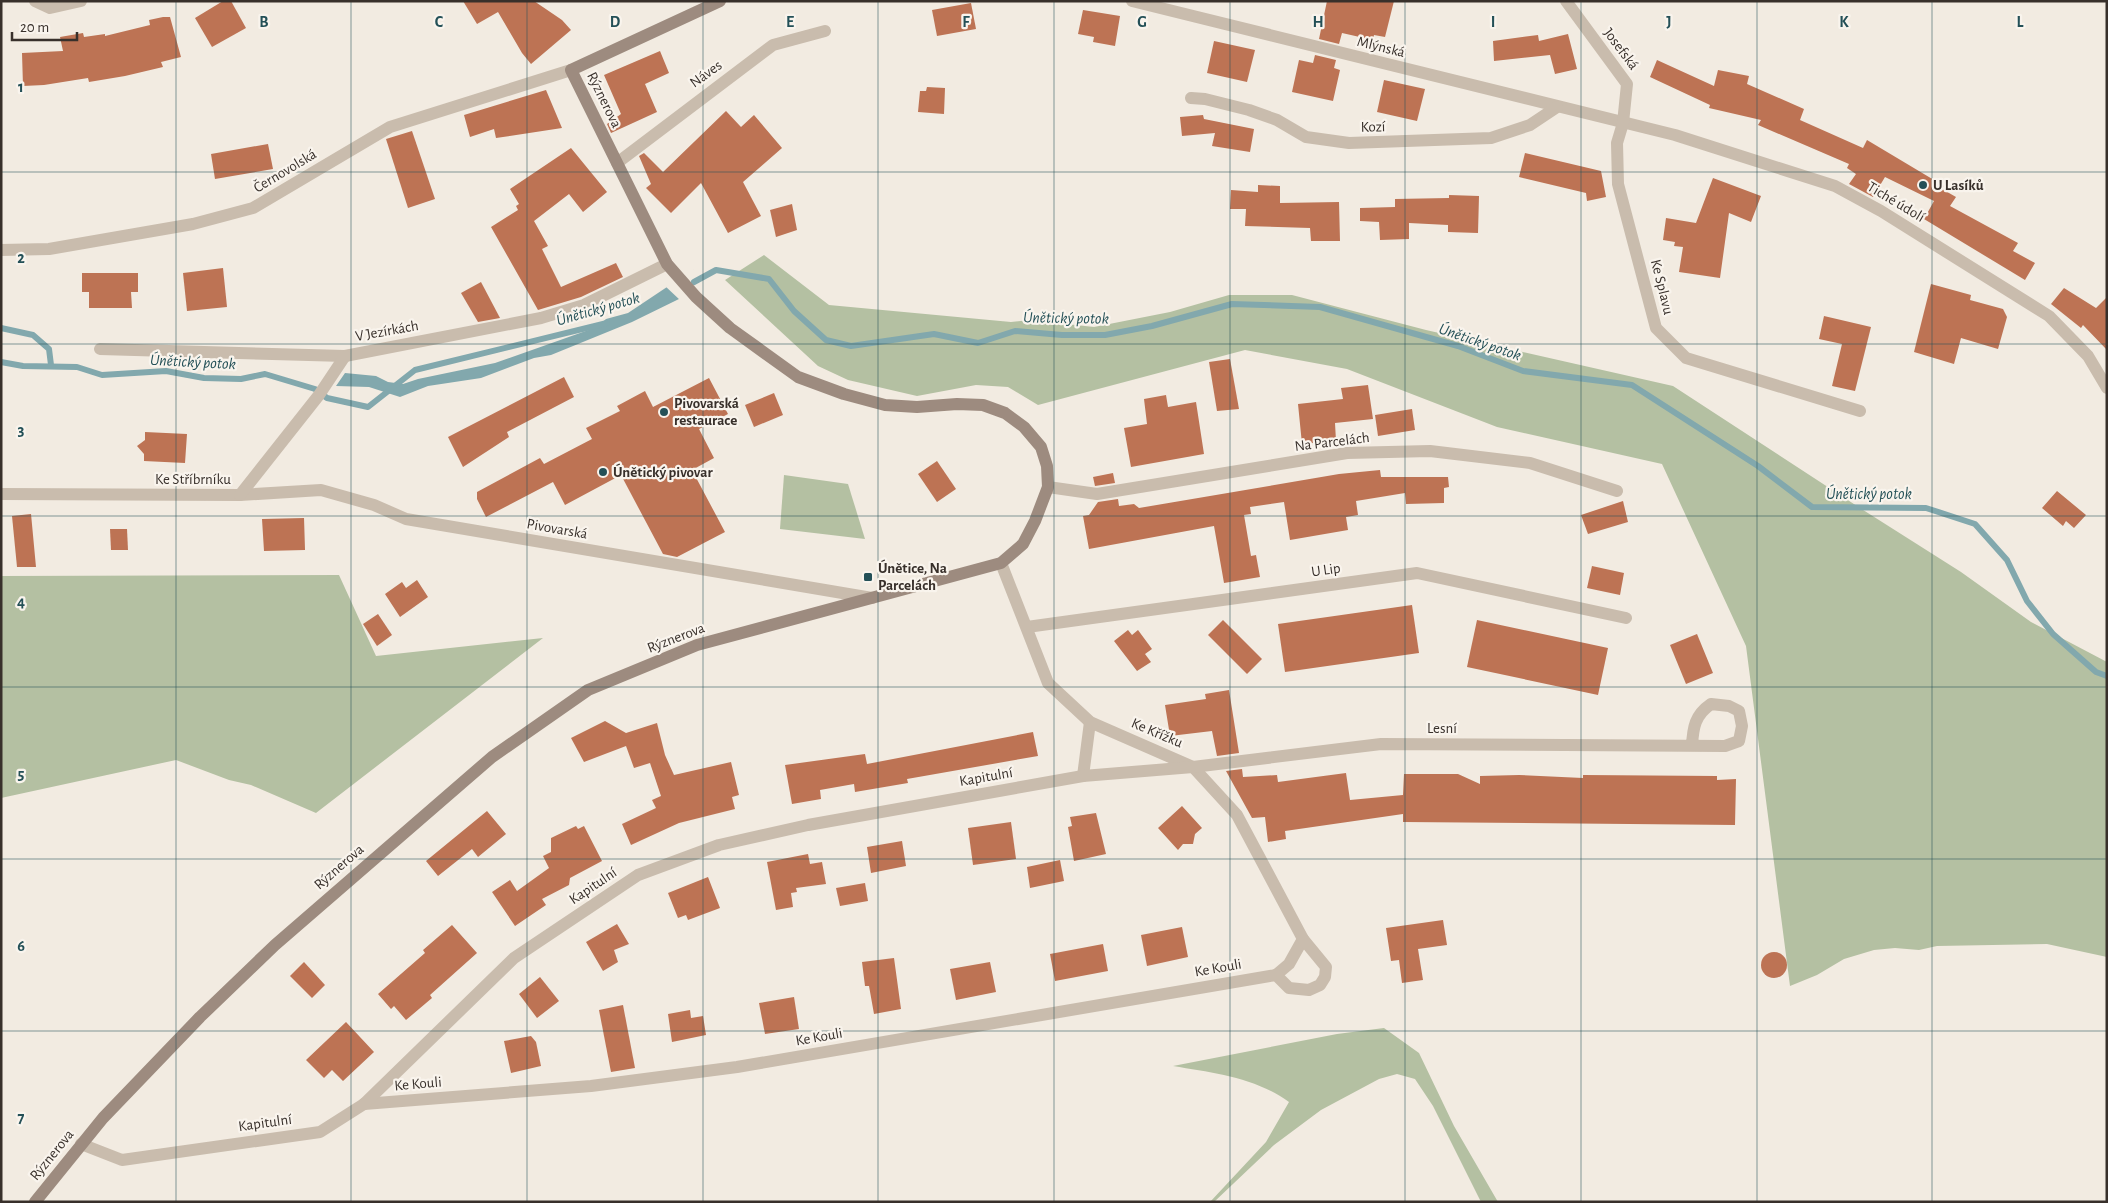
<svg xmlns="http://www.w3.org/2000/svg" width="2108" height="1203" font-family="'Alegreya Sans',sans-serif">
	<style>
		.green { fill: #b4c0a2 }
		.water { fill: #82a8ad }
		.pier { fill: #f2ebe1 }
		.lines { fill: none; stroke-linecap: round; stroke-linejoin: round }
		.stream { stroke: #82a8ad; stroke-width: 6 }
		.building { fill: #bd7354 }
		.street { stroke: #c9bcad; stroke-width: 12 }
		.secondary { stroke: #9d8b7f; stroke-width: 12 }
		.grid { fill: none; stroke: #245057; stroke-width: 1; stroke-opacity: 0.55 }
		.poi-dot { fill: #245057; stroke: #f9f4ed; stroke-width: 2 }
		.labels { text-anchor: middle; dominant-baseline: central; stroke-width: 4.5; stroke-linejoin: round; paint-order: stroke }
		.street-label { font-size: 15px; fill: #38302b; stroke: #f9f4ed }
		.poi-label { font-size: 15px; font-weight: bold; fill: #38302b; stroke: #f9f4ed; text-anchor: start }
		.water-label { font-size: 16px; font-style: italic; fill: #245057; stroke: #f9f4ed }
		.grid-label { font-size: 16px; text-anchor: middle; font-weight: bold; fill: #245057; stroke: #f9f4ed; stroke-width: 4.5; stroke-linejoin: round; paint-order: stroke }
	</style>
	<rect width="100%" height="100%" fill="#f2ebe1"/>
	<g class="green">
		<path d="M764,255L829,305L1011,322L1030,320L1094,327L1170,312L1229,295H1292L1426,330L1673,386L1860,508L1961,572L2031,622L2107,662V957L2047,944L1937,946L1919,950L1895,948L1874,950L1844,959L1817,975L1790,986L1746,646L1662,464L1497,427L1347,369L1245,350L1038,405L1008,387L976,385L917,396L848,380L818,366L725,280Z"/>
		<path d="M784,475L848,484L865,539L780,529Z"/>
		<path d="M339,575L376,656L543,638L316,813L251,785L229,780L176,760L1,798V576Z"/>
		<path d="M1384,1028L1419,1053L1454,1126L1498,1202H1481L1433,1106L1415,1079L1397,1074L1379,1079L1321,1110L1274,1145L1214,1202H1210L1266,1142L1289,1102C1254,1077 1214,1073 1173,1066L1337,1034Z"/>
	</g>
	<path class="water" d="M694,269L679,299L632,322L551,355L534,358L481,378L428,386L400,397L369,387L336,386L345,373L376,376L388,382L403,384L418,379L495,363L597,327L606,319L628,313Z"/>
	<path class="pier" d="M692,267L706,283L681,301L664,285Z"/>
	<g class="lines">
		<g class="stream">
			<path d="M694,282L716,270L769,279L794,311L826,340L851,346L934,334L978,343L1015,331L1062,335H1105L1152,326L1232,304L1320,307L1458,346L1523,371L1632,385L1758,466L1812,507L1926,508L1975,524L2007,560L2027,601L2053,634L2096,672L2107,676"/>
			<path d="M1,328L33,335L49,349L51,365"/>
			<path d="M1,362L23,366L77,367L102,375L166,371L204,378L241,379L265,374L315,389L327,398L368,407L415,370L607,323"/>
		</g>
	</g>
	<g class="building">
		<path d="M223,1H231L246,28L212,47L195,18Z"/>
		<path d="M463,1H534L562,20L571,30L531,64L522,53L498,12L477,24Z"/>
		<path d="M1327,1H1394L1385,37L1374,35L1373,40L1342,33L1339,44L1319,39Z"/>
		<path d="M971,3L976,29L937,36L932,10Z"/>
		<path d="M1083,10L1120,16L1115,46L1093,42L1094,37L1078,34Z"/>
		<path d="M163,17H170L181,57L161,62L163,67L125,76L89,82L88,78L44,85L23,86L22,53L63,51L60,37L83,33L84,37L105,34V36L150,25L149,20Z"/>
		<path d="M1568,34L1577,69L1555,74L1550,55L1494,61L1493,41L1538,35L1539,41Z"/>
		<path d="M1214,41L1255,50L1247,82L1207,73Z"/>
		<path d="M660,51L669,73L645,84L657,112L611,133L607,124L621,114L604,75Z"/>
		<path d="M1315,55L1336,60L1334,68L1340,70L1333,101L1292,92L1299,60L1313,63Z"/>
		<path d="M1657,60L1714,86L1718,70L1749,76L1747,84L1804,109L1800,120L1863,148L1867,140L1944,186L1942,189L1956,197L1950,206L2018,243L2013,251L2035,263L2025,280L1924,219L1934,201L1885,177L1873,197L1849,184L1856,174L1847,168L1849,164L1758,125L1761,120L1709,108L1710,105L1650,77Z"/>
		<path d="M1384,80L1425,89L1417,121L1377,112Z"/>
		<path d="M927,87L945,88L944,114L918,112L920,91H926Z"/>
		<path d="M546,90L562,128L496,138L494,129L470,137L464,115Z"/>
		<path d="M726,111L741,127L754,115L782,148L743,182L761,216L728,233L701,183L671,213L646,188L651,184L639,156L644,153L663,172Z"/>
		<path d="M1203,115L1204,119L1254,129L1250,152L1212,146L1215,133L1182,136L1180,117Z"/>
		<path d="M412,131L435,199L408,208L386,139Z"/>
		<path d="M268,144L273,169L215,179L211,154Z"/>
		<path d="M571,148L607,192L583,212L569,194L534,221L548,246L542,249L561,287L616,263L623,277L581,297L538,310L491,227L518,210L516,206L519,204L510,189Z"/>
		<path d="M1525,153L1601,171L1606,197L1587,201L1586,193L1519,177Z"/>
		<path d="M1713,178L1761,196L1751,222L1729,213L1720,278L1679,272L1683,247L1674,246L1675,242L1663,240L1666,218L1696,223Z"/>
		<path d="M1258,185L1280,186V203L1339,202L1340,241H1311L1310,228L1245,226L1246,209H1230L1231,190L1258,192Z"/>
		<path d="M1449,195L1479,196L1478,233L1448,232V225L1409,223V239L1380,240L1379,222L1360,221V208L1395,207V199L1449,198Z"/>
		<path d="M792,204L797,230L776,237L770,210Z"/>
		<path d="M223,268L227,307L187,311L183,273Z"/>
		<path d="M82,273H138V292H131L132,308H89V292H82Z"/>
		<path d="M481,282L500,318L478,322L461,293Z"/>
		<path d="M1931,284L1971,295L1970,300L2003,309L2007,317L1998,349L1961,338L1954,364L1914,352Z"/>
		<path d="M2064,288L2096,308L2107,297V350L2083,325L2081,328L2051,304Z"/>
		<path d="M1824,316L1871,327L1855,391L1832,386L1842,344L1819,339Z"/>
		<path d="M1230,359L1239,409L1217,411L1209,362Z"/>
		<path d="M564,377L574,397L507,432L509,437L463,467L448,437Z"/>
		<path d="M709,378L728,414L699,429L714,458L692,470L725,532L677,557L663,554L621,475L565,505L553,482L486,517L477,499V492L540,458L544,464L592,439L586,428L620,411L617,406L645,391L653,407Z"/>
		<path d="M1368,385L1373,419L1335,423L1336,441L1302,444L1298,404L1343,399L1341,388Z"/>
		<path d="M774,393L783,415L754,427L745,405Z"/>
		<path d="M1166,395L1168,407L1196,402L1204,454L1131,467L1124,428L1147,424L1144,399Z"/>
		<path d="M1412,409L1415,430L1378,436L1375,415Z"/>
		<path d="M145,432L187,434L185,463L144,461V454L137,446L145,440Z"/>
		<path d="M937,461L956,489L937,502L918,474Z"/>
		<path d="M1380,470L1381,477H1448L1449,487L1444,488V503L1406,504L1405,493L1356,501L1358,515L1346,517L1348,530L1290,540L1284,502L1250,507L1251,514L1244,515L1251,556L1256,555L1260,577L1224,583L1214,526L1089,549L1083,516L1089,515L1098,502L1118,499L1119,506L1134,504L1139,508L1339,474Z"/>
		<path d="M1113,473L1115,483L1095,486L1093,477Z"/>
		<path d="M2057,491L2086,515L2074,528L2066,521L2063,526L2042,508Z"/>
		<path d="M1623,501L1628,522L1588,534L1581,515Z"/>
		<path d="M31,514L36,567H17L12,516Z"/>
		<path d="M304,518L305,550L264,551L262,519Z"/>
		<path d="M110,529H127L128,550H111Z"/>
		<path d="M1592,566L1624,573L1620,595L1587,588Z"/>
		<path d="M417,580L428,597L400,617L385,594L402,582L406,588Z"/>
		<path d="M1412,605L1419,653L1285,672L1278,624Z"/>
		<path d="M378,614L392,635L377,646L363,624Z"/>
		<path d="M1223,620L1262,659L1247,674L1208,635Z"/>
		<path d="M1477,620L1608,648L1598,695L1467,667Z"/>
		<path d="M1128,630L1132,635L1138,630L1152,649L1145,654L1151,662L1137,671L1114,641Z"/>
		<path d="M1697,634L1713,673L1686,684L1670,645Z"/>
		<path d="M1229,690L1239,753L1217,756L1212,731L1170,736L1165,705L1206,699L1205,694Z"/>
		<path d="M605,721L626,733L657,723L665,755L674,775L731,762L739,795L732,797L735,809L679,823L631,845L622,824L656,808L652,800L661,796L650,763L634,768L626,746L584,762L571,738Z"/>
		<path d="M1033,732L1038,756L907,779L908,783L855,792L854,784L820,790L821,799L792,804L785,765L865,754L867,764Z"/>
		<path d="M1242,769L1243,777L1277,775L1278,782L1346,773L1350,800L1403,795L1404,774H1458L1480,784V776L1519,775L1583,778V775L1717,776V780L1736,779L1735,825L1403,822V814L1285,831L1286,839L1268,842L1265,817L1252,818L1226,771Z"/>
		<path d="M1182,806L1202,828L1195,834L1193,844H1183L1178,850L1158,828Z"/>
		<path d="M487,811L506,834L478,857L472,849L438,876L426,861Z"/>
		<path d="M1096,813L1106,854L1074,861L1068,827L1072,826L1070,817Z"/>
		<path d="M1011,822L1016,859L973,865L968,828Z"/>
		<path d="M576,826L578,829L584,826L602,861L570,878L569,885L542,899L546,905L515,926L492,892L510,880L517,891L549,868L543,856L551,852V838Z"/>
		<path d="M902,841L906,866L871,873L867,847Z"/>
		<path d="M808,854L810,864L822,862L826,884L796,888L797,892L791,893L793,907L776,910L767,862Z"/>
		<path d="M1060,860L1064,881L1030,888L1027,867Z"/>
		<path d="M708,877L720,908L688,920L686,915L678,918L668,893Z"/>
		<path d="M865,883L868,901L840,906L836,888Z"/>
		<path d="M1443,920L1447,945L1418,949L1423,980L1402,983L1399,960L1391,961L1386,928Z"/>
		<path d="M617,924L629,944L614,950L618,962L603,971L586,942Z"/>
		<path d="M452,925L477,953L430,995L432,998L406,1020L394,1006L391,1009L378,994L425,953L423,950Z"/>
		<path d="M1182,927L1188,957L1147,966L1141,935Z"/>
		<path d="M1103,944L1108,971L1055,981L1050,954Z"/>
		<circle cx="1774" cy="965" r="13"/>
		<path d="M894,958L901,1009L874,1014L869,986H865L862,962Z"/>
		<path d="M304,962L325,985L312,998L290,976Z"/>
		<path d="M990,962L996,992L956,1000L950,969Z"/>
		<path d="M540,977L559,1001L537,1018L519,994Z"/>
		<path d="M794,997L799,1029L765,1034L759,1003Z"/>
		<path d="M623,1005L635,1068L611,1072L599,1010Z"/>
		<path d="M690,1010L691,1018L703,1016L706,1035L672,1042L668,1014Z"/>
		<path d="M346,1022L374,1052L343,1081L332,1070L324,1078L306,1060Z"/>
		<path d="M531,1036L536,1042L541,1066L511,1073L504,1041Z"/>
	</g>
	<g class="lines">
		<g class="street">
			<path d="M35,1L50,8L81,1"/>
			<path d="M1132,1L1675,135L1835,186L1881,211L2049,316L2088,356L2107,388"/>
			<path d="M1566,1L1627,84L1623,123L1617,143L1618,184L1656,328L1686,358L1860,411"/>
			<path d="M1191,98L1205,99L1249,110L1277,120L1306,137L1349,143L1491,138L1530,125L1557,107"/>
			<path d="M617,163L773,45L825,31"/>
			<path d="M1,250L49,249L193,224L253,208L390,127L571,70"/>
			<path d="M100,349L345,356L541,318L584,305L667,264"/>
			<path d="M1048,487L1097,494L1347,453L1430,451L1530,463L1617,491"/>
			<path d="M1,494L240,495L321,490L374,505L406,519L872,598"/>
			<path d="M240,495L319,395L345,356"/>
			<path d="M1027,627L1417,573L1626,618"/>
			<path d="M1083,776L1090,722"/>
			<path d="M1276,975L1289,964L1303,939"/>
			<path d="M364,1104L591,1086L737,1067L1276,975L1289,988L1309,990L1320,985L1325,977L1326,967L1303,939L1237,815L1193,767L1090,722L1048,683L1001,563"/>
			<path d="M81,1144L122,1160L320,1132L364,1104L514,958L638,875L719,845L808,825L1083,776L1193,767L1381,744L1725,746L1739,741L1742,726L1739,711L1729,706L1711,704C1695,715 1693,727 1692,746"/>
		</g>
		<path class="secondary" d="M35,1202L103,1118L200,1017L275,945L492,757L588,690L697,645L1001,563L1023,544L1035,521L1048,487L1047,466L1041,447L1024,427L1005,413L983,405L957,404L917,407L885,405L844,394L798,377L730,328L696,297L667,264L571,70L720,1"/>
	</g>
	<path class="grid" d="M176,1V1202M351,1V1202M527,1V1202M703,1V1202M878,1V1202M1054,1V1202M1230,1V1202M1405,1V1202M1581,1V1202M1757,1V1202M1932,1V1202M1,172H2107M1,344H2107M1,516H2107M1,687H2107M1,859H2107M1,1031H2107"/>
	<g class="poi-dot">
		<circle cx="1923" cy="185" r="5"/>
		<circle cx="664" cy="412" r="5"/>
		<circle cx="603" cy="472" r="5"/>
		<rect x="863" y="572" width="10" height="10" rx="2.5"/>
	</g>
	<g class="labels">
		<g class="street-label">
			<text transform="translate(1381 47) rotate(14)">Mlýnská</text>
			<text transform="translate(1621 49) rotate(53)">Josefská</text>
			<text transform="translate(706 74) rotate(-36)">Náves</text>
			<text transform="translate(604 100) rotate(64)">Rýznerova</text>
			<text transform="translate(1373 127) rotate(-1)">Kozí</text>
			<text transform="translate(285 171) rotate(-31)">Černovolská</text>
			<text transform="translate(1896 202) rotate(31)">Tiché údolí</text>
			<text transform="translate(1662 287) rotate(76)">Ke Splavu</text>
			<text transform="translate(387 331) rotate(-10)">V Jezírkách</text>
			<text transform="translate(1332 442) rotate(-7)">Na Parcelách</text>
			<text x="193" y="479">Ke Stříbrníku</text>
			<text transform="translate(557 529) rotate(10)">Pivovarská</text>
			<text transform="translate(1326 570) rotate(-8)">U Lip</text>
			<text transform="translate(676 638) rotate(-21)">Rýznerova</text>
			<text x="1442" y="728">Lesní</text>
			<text transform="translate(1157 733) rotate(23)">Ke Křížku</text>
			<text transform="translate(986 777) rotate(-10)">Kapitulní</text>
			<text transform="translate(339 867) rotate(-41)">Rýznerova</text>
			<text transform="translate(593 886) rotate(-34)">Kapitulní</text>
			<text transform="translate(1218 968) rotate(-10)">Ke Kouli</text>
			<text transform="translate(819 1037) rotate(-10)">Ke Kouli</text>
			<text transform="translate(418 1084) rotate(-5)">Ke Kouli</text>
			<text transform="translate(265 1123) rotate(-8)">Kapitulní</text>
			<text transform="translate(52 1155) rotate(-51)">Rýznerova</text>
		</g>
		<g class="poi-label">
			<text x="1933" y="185">U Lasíků</text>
			<text x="674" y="403">Pivovarská<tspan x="674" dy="17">restaurace</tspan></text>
			<text x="613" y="472">Únětický pivovar</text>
			<text x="878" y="568">Únětice, Na<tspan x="878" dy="17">Parcelách</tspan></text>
		</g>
		<g class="water-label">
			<text transform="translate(598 309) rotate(-16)">Únětický potok</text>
			<text transform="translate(1066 318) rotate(1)">Únětický potok</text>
			<text transform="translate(1480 342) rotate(19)">Únětický potok</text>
			<text transform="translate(193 362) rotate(3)">Únětický potok</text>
			<text x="1869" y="494">Únětický potok</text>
		</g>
	</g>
	<g class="grid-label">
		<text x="264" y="27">B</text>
		<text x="439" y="27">C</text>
		<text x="615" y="27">D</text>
		<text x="790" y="27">E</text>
		<text x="966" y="27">F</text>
		<text x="1142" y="27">G</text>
		<text x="1318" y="27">H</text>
		<text x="1493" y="27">I</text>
		<text x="1669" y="27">J</text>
		<text x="1844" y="27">K</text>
		<text x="2020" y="27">L</text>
		<text x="21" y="92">1</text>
		<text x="21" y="263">2</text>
		<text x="21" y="435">3</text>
		<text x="21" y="607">4</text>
		<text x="21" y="779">5</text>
		<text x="21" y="951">6</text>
		<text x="21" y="1123">7</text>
	</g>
	<rect width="2108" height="1203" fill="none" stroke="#38302b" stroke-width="5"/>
	<path d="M12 32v8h65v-8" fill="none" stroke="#38302b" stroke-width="2.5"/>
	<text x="20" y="32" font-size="15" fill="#38302b" stroke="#f9f4ed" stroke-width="4" paint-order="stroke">20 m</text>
</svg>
